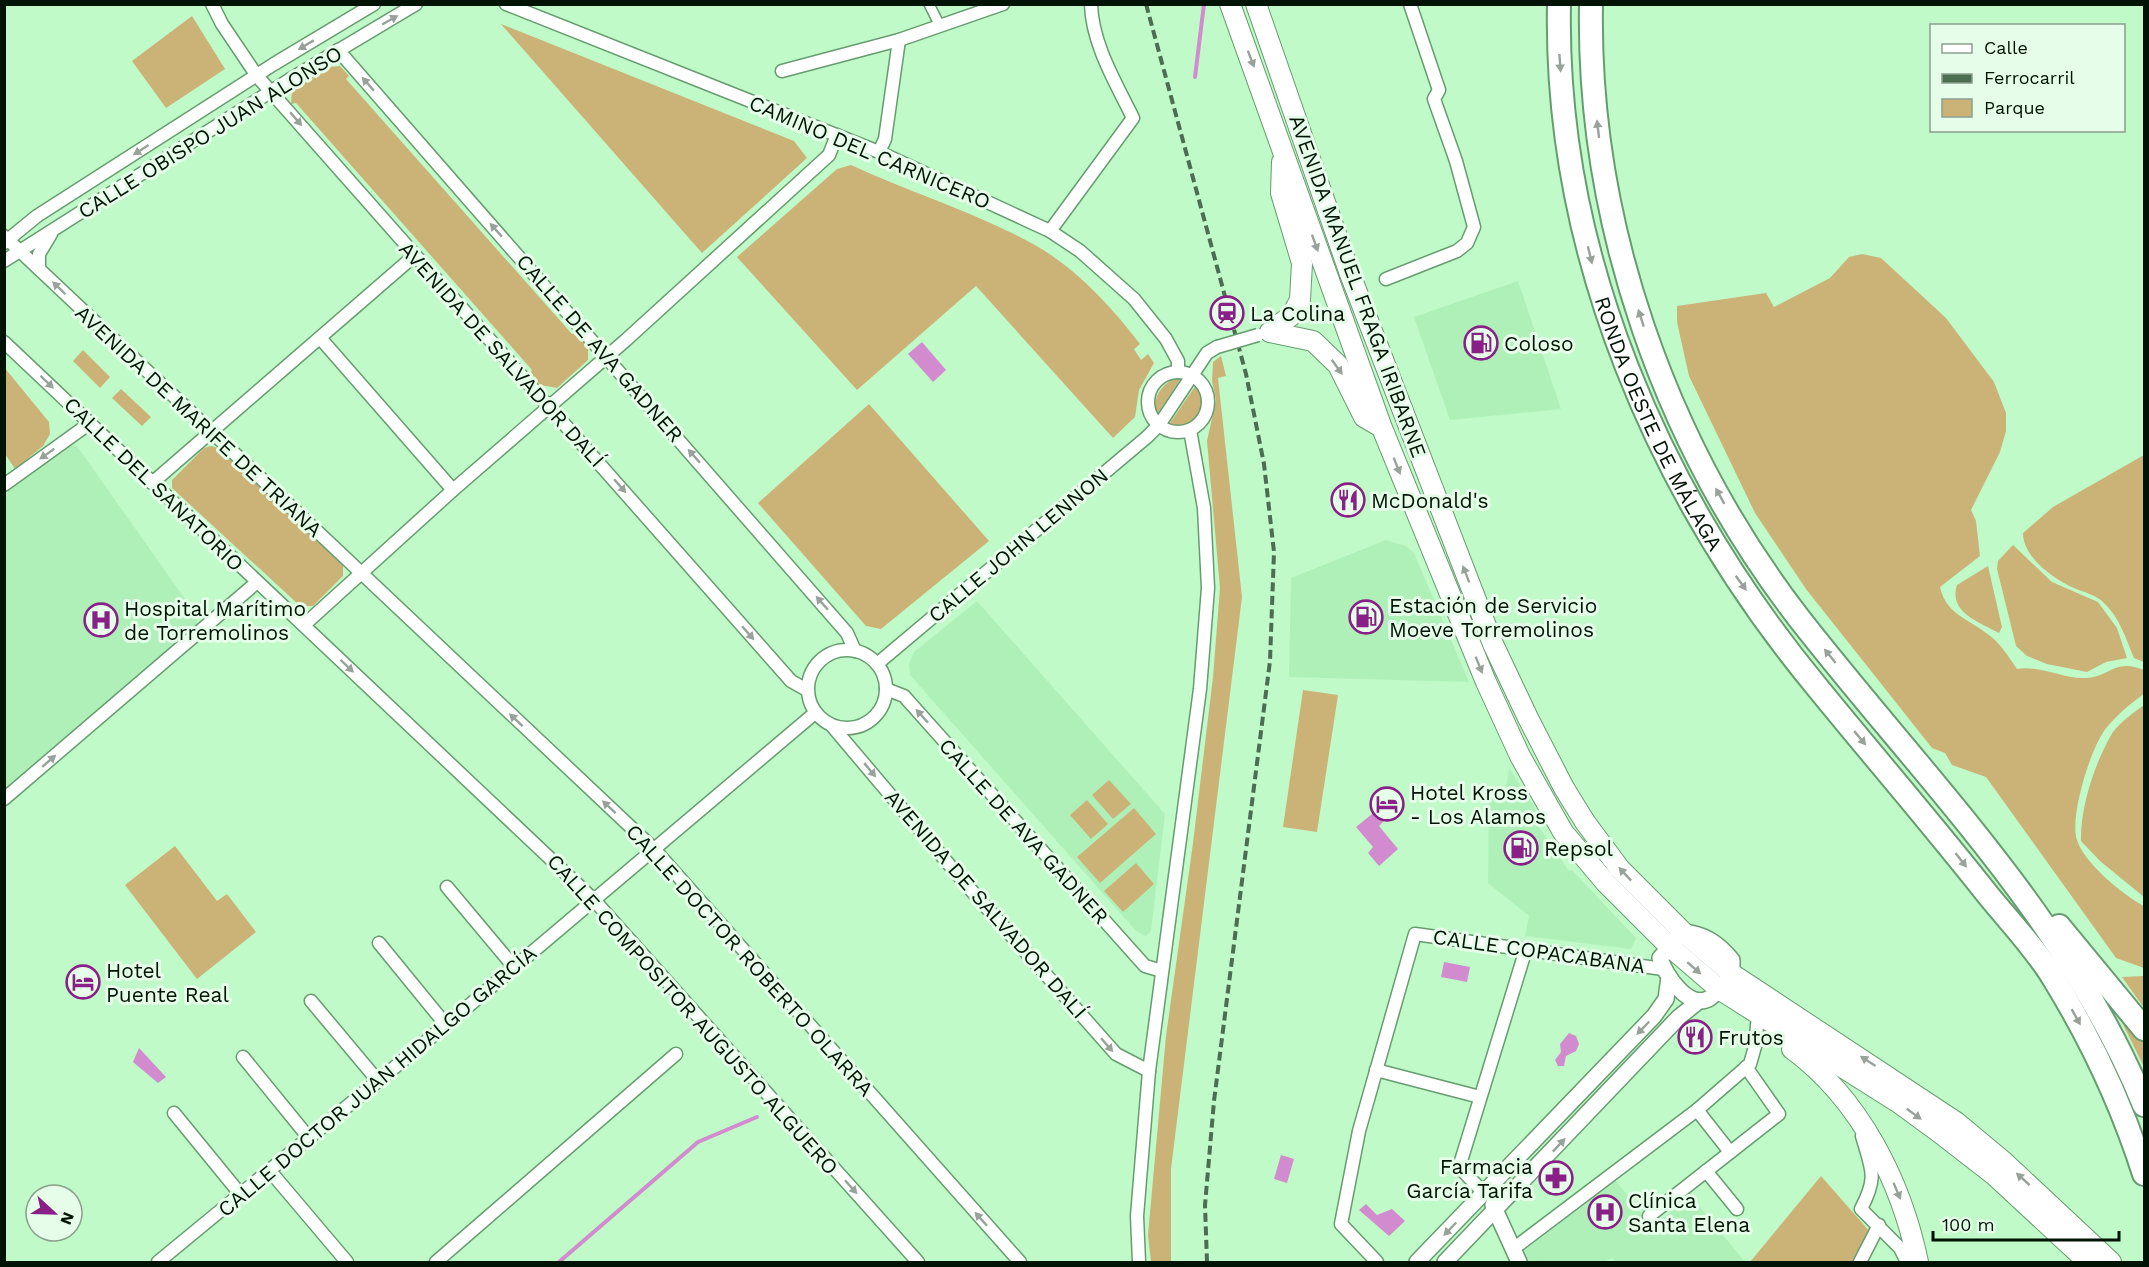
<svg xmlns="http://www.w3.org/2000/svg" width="2149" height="1267" font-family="'Work Sans',sans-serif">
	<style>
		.built { fill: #aff0b9 }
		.green { fill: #cbb378 }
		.water { fill: #d28bce }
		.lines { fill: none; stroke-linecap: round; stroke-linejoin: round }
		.stream { stroke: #d28bce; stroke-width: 4 }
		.pedestrian-casing { stroke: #669c6f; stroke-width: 12 }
		.minor-casing { stroke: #669c6f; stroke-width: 15 }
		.tertiary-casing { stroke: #669c6f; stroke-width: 18 }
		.primary-casing { stroke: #669c6f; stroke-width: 22 }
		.motorway-casing { stroke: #669c6f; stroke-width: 26 }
		.pedestrian { stroke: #fff; stroke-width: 9 }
		.minor { stroke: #fff; stroke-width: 12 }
		.tertiary { stroke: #fff; stroke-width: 15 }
		.primary { stroke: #fff; stroke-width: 20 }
		.motorway { stroke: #fff; stroke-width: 22 }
		.rail { stroke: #4c6d50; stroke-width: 4; stroke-dasharray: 9 4.5; stroke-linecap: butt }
		.minor-bridge-casing { stroke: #669c6f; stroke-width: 15; stroke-linecap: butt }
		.minor-bridge { stroke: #fff; stroke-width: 12 }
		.oneway { fill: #99a19b }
		.labels { text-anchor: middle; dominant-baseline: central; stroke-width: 6; stroke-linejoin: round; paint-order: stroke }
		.street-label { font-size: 21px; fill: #011304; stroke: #e6fde9 }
		.poi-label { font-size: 21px; fill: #011304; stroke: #e6fde9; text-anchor: start }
	</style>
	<rect width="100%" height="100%" fill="#c0fac8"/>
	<g class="built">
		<path d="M1518,281L1561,409L1450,420L1414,317Z"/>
		<path d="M67,445L77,446L197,616V624L5,789V492Z"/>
		<path d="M1386,540L1406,546L1414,553L1469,682L1289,677L1291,578Z"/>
		<path d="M977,601L1165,814L1151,931L1146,936L1137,932L910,675L909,664L914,652Z"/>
		<path d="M1509,768L1535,808L1539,827L1569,871L1572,870L1636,938L1631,949L1525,936L1529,916L1488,883L1489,795L1505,794Z"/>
		<path d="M1614,1178L1652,1227L1691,1196L1745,1262H1616L1612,1258L1604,1262H1526L1521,1250Z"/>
	</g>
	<g class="green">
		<path d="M192,16L225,69L166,108L132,61Z"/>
		<path d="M501,24L794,141L807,158L702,253Z"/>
		<path d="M340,66L349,76L346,79L572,334L577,331L588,349V360L557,388L541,385L529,375L532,370L296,103L291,104L292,90L329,67Z"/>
		<path d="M851,165C911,193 975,212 1033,244C1075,267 1111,306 1140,344L1134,349L1141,360L1148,354L1154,363L1139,390L1135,417L1113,438L976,286L857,390L737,257L837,169Z"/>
		<path d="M1862,254L1881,258L1946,318L1994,382L2006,413V431L2000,452L1971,510L1976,521L1980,556L1940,587C1946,614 1967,618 1986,633C2000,642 2008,656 2017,669C2041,665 2062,679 2086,678C2111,677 2114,658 2144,670V694C2131,703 2118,714 2107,727C2091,746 2069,817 2077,840C2084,863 2123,895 2144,906V968L2116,958L1986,777L1952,765L1945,753L1932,748L1806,589L1755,513L1689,376L1677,322V306L1766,293L1774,307L1830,278L1849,257Z"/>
		<path d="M83,350L110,377L100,388L73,361Z"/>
		<path d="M1221,356L1226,376L1218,378L1242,597L1171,1169V1262H1151L1148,1235L1166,1036L1193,843L1213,677L1220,588L1207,441L1216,400L1212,381L1213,362Z"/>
		<path d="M4,367L49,422L50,434L43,446L15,469L5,454Z"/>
		<path d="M1183,375L1156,416C1151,395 1164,381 1183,375Z"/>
		<path d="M1198,382C1210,406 1195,429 1168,426Z"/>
		<path d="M121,389L151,417L142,426L112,398Z"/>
		<path d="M869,404L989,541L881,629L866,626L758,503Z"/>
		<path d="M211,446L218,448L343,565V576L313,606H300L172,488V480L204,448Z"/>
		<path d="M2144,455V662L2134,658C2126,639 2119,616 2103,602C2096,595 2083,592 2074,588C2053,579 2023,557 2023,533L2053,507Z"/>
		<path d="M2013,545L2052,582L2098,602L2117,628L2127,658L2106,662L2087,672L2047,664L2027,656L2016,646L1997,569L1998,561Z"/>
		<path d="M1988,566L2002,627L1999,633C1979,622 1948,612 1957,585Z"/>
		<path d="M1303,690L1338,695L1317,832L1283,827Z"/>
		<path d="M2144,705V897L2100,861L2081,841C2080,808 2094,766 2110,737C2116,725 2133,713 2144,705Z"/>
		<path d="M1109,780L1131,804L1113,819L1092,795Z"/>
		<path d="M1087,800L1108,824L1091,839L1070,815Z"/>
		<path d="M1134,808L1156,834L1100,883L1077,857Z"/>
		<path d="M175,846L217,901L227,894L256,932L197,979L125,885Z"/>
		<path d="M1136,863L1154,884L1123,912L1104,891Z"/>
		<path d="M2144,976V1008L2122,977Z"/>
		<path d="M2107,992L2144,1040V1067Z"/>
		<path d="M1821,1176L1871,1233L1855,1262H1750Z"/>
	</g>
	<g class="water">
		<path d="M922,342L946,370L933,382L908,354Z"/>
		<path d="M1382,806L1390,815L1379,826L1398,849L1379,866L1368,853L1373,847L1356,827Z"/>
		<path d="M1444,962L1470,967L1467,982L1441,977Z"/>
		<path d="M1569,1033L1576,1036L1579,1044L1576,1051L1566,1056L1564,1066H1558L1555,1060L1561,1052L1560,1044Z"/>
		<path d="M139,1048L166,1077L158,1083L133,1062Z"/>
		<path d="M1281,1155L1294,1159L1287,1183L1274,1179Z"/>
		<path d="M1366,1204L1377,1215L1392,1209L1405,1221L1389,1236L1359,1210Z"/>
	</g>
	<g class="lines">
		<g class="stream">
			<path d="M1195,77L1204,4"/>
			<path d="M559,1262L698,1142L757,1117"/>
		</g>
		<defs>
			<path id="pedestrian" d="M929,4L940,26"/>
			<g id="minor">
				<path d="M212,4L222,24L257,76L791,681L807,690"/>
				<path d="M506,4L879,152L1050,231L1080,251L1134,299L1166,339L1178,361V372"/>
				<path d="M338,50L847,633L855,651"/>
				<path d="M782,71L899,40L1003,4"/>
				<path d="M879,152L885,139L899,40"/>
				<path d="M1050,231L1133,118C1116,83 1092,44 1091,4"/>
				<path d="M4,236L654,849L1020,1262"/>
				<path d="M4,243L37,216L274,64L374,4"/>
				<path d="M4,261L289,80L416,4"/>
				<path d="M39,269V254L51,234"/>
				<path d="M1386,279L1457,251L1467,243L1474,227L1456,161L1434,99L1439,90L1410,4"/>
				<path d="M321,339L453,490"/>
				<path d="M4,342L594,900L918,1262"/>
				<circle cx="1178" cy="402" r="30"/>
				<path d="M152,483L414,256"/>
				<path d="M4,485L90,423"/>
				<path d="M304,625L453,490L626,340L829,155L837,135"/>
				<circle cx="847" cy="689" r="39"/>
				<path d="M877,664L1147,437L1159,425L1207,353L1217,347"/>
				<path d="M886,689L904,696L1145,966L1162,971"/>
				<path d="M832,726L963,881L1116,1054L1149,1071"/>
				<path d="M4,799L256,583"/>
				<path d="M447,887L514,967"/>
				<path d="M379,943L446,1025"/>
				<path d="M311,1001L378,1081"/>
				<path d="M243,1057L309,1138"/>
				<path d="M1376,1070L1480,1097"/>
				<path d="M1697,1110L1730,1152"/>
				<path d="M174,1113L241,1195"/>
				<path d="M1862,1136C1872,1171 1878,1176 1861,1209L1900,1248L1907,1262"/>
				<path d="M270,1171L347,1262"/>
				<path d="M1706,1171L1737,1209"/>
				<path d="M1484,1193L1462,1170L1461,1161L1526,949"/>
				<path d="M1649,1216L1779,1114L1746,1067"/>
				<path d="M1513,1249L1697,1110L1750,1064L1756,1043L1757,1024"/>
				<path d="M158,1262L446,1025L815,713"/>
				<path d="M436,1262L676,1054"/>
				<path d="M1139,1262L1137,1216L1149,1071L1200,689L1208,588L1204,508L1190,430"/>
				<path d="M1377,1262L1341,1224L1359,1131L1415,934L1663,969"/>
				<path d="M1860,1262L1879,1225"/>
			</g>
			<g id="tertiary">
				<path d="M1683,932C1705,934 1718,943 1732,960V974C1725,982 1719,992 1710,998C1689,1011 1665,975 1660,958Z"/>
				<path d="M1493,1205L1519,1262"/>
				<path d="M1417,1262L1654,1016L1666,999L1669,977"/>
				<path d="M1445,1262L1679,1017L1699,1001"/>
			</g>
			<g id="primary">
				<path d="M1230,4L1382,428L1486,682L1520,756L1563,832L1606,883L1669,946L1719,989L1899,1103L1944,1136L1993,1174L2088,1262"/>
				<path d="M1256,4L1350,274L1493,644L1528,718L1564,788L1585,822L1620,869L1683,932L1732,974L1956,1122L2004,1162L2111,1262"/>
				<path d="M1270,332L1292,315L1300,300L1302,263L1281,193L1282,162"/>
				<path d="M1270,332L1313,341L1338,365L1364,417L1381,427"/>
				<path d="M1792,1049C1860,1099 1901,1181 1918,1262"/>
			</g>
			<g id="motorway">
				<path id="s1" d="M1559,4C1554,254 1660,497 1817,687C1874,757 1932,824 1988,895C2010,922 2036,949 2054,979C2092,1041 2122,1105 2144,1174"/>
				<path d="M1591,4C1587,222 1665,444 1798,617C1920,774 2068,918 2144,1105"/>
				<path d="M2059,926L2144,1029"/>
			</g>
		</defs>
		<use href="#pedestrian" class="pedestrian-casing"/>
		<use href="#minor" class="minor-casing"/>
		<use href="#tertiary" class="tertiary-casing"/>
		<use href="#primary" class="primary-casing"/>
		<use href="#motorway" class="motorway-casing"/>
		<use href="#pedestrian" class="pedestrian"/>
		<use href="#minor" class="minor"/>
		<use href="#tertiary" class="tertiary"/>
		<use href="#primary" class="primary"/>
		<use href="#motorway" class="motorway"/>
		<path class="rail" d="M1146,4L1246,374L1264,464L1274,552L1270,661L1214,1101L1205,1205L1207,1262"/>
		<defs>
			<path id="minor-bridge" d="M1217,347L1258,335"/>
		</defs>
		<use href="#minor-bridge" class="minor-bridge-casing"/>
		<use href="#minor-bridge" class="minor-bridge"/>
	</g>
	<defs><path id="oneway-solid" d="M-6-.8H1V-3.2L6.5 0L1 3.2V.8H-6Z" transform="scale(1.5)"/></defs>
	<g class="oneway">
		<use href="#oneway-solid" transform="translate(390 20) rotate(-30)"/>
		<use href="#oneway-solid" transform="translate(306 45) rotate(149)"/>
		<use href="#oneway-solid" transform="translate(1251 59) rotate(69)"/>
		<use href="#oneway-solid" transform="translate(1560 63) rotate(86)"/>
		<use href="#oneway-solid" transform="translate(368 84) rotate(-131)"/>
		<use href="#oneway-solid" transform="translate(296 119) rotate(49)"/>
		<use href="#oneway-solid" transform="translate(1598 129) rotate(-97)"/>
		<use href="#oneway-solid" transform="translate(141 150) rotate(147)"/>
		<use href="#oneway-solid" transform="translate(496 230) rotate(-131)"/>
		<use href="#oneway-solid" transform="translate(1315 243) rotate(70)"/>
		<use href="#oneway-solid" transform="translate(1590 255) rotate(76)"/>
		<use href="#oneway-solid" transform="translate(59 288) rotate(-136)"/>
		<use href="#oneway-solid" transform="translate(1641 318) rotate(-108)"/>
		<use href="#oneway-solid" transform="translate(1337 367) rotate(54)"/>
		<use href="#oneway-solid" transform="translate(47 382) rotate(44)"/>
		<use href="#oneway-solid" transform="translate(47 454) rotate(145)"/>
		<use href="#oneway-solid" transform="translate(694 456) rotate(-131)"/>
		<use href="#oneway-solid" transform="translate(1397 466) rotate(68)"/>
		<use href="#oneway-solid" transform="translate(620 486) rotate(49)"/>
		<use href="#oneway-solid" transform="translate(1720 496) rotate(-119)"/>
		<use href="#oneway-solid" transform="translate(1466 574) rotate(-111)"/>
		<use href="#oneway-solid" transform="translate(1741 583) rotate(54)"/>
		<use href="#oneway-solid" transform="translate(822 603) rotate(-131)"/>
		<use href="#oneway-solid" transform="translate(748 633) rotate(49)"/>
		<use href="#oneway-solid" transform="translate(1830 656) rotate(-129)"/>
		<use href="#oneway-solid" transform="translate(1479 665) rotate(68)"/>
		<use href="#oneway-solid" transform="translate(347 666) rotate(44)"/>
		<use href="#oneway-solid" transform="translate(922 716) rotate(-132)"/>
		<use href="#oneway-solid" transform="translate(516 720) rotate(-137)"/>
		<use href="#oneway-solid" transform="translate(1860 738) rotate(50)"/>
		<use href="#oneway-solid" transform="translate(49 761) rotate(-41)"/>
		<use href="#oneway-solid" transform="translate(870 770) rotate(50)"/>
		<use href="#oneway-solid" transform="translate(609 807) rotate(-137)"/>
		<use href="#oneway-solid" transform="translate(1961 860) rotate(52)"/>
		<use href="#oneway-solid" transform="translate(1625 874) rotate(-133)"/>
		<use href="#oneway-solid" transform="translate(1694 968) rotate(41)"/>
		<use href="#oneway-solid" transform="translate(2076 1017) rotate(61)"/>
		<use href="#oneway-solid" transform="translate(1643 1028) rotate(134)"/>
		<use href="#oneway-solid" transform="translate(1107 1045) rotate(49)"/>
		<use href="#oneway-solid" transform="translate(1868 1061) rotate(-147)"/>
		<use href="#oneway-solid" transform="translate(1914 1114) rotate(36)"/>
		<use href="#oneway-solid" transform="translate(1559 1145) rotate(-47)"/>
		<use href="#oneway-solid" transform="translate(2023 1179) rotate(-138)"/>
		<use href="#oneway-solid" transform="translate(851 1187) rotate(48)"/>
		<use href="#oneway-solid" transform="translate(1897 1191) rotate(67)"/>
		<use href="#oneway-solid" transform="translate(981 1219) rotate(-132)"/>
		<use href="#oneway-solid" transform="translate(1450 1229) rotate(134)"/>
	</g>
	<defs>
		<symbol id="station-ring" viewBox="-11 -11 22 22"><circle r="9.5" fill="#e6fde9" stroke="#882087" stroke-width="1.5"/><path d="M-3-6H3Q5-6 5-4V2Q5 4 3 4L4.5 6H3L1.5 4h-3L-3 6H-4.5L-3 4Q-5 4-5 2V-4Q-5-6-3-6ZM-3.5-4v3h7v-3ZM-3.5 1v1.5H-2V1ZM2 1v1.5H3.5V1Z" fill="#882087"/></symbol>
		<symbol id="fuel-ring" viewBox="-11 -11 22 22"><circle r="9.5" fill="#e6fde9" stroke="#882087" stroke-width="1.5"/><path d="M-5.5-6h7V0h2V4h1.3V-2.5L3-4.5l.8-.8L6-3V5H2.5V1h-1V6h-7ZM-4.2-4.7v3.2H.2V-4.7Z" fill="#882087"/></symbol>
		<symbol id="restaurant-ring" viewBox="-11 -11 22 22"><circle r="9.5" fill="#e6fde9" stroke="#882087" stroke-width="1.5"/><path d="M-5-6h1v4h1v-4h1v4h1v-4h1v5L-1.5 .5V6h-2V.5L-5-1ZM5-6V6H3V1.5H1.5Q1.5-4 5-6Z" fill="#882087"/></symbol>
		<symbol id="hospital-ring" viewBox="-11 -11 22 22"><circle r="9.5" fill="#e6fde9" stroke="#882087" stroke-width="1.5"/><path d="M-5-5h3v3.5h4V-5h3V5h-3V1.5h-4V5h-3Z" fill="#882087"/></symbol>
		<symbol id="hotel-ring" viewBox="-11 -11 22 22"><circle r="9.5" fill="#e6fde9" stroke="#882087" stroke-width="1.5"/><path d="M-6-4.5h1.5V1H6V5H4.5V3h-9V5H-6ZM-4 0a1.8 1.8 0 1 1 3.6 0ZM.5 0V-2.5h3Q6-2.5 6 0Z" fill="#882087"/></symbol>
		<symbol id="pharmacy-ring" viewBox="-11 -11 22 22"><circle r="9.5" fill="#e6fde9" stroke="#882087" stroke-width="1.5"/><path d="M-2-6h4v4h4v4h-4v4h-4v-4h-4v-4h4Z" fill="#882087"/></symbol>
	</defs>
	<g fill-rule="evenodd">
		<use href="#station-ring" x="1208" y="294" width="38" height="38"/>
		<use href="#fuel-ring" x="1462" y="324" width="38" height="38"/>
		<use href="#restaurant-ring" x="1329" y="481" width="38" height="38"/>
		<use href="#fuel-ring" x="1347" y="598" width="38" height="38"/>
		<use href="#hospital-ring" x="82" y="601" width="38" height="38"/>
		<use href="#hotel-ring" x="1368" y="785" width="38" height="38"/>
		<use href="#fuel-ring" x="1502" y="829" width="38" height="38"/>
		<use href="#hotel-ring" x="64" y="963" width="38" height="38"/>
		<use href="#restaurant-ring" x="1676" y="1018" width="38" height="38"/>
		<use href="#pharmacy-ring" x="1537" y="1159" width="38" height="38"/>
		<use href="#hospital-ring" x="1586" y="1193" width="38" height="38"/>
	</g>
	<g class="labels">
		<g class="street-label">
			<text transform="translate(210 132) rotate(-32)">CALLE OBISPO JUAN ALONSO</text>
			<text transform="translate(870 152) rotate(23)">CAMINO DEL CARNICERO</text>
			<text transform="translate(1358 286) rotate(70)">AVENIDA MANUEL FRAGA IRIBARNE</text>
			<text transform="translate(600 348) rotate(49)">CALLE DE AVA GADNER</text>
			<text transform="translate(502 354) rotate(48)">AVENIDA DE SALVADOR DALÍ</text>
			<text transform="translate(199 421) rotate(43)">AVENIDA DE MARIFE DE TRIANA</text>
			<text stroke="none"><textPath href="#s1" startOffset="436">RONDA OESTE DE MÁLAGA</textPath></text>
			<text transform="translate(154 484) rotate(44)">CALLE DEL SANATORIO</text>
			<text transform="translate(1018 545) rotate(-40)">CALLE JOHN LENNON</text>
			<text transform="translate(1024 831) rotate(48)">CALLE DE AVA GADNER</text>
			<text transform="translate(986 904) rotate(49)">AVENIDA DE SALVADOR DALÍ</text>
			<text transform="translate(1539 951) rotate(8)">CALLE COPACABANA</text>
			<text transform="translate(750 960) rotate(48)">CALLE DOCTOR ROBERTO OLARRA</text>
			<text transform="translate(693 1014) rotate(48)">CALLE COMPOSITOR AUGUSTO ALGUERO</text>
			<text transform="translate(377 1081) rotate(-40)">CALLE DOCTOR JUAN HIDALGO GARCÍA</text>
		</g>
		<g class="poi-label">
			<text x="1250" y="313">La Colina</text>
			<text x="1504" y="343">Coloso</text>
			<text x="1371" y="500">McDonald's</text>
			<text x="1389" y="605">Estación de Servicio<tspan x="1389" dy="24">Moeve Torremolinos</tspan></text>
			<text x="124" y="608">Hospital Marítimo<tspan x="124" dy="24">de Torremolinos</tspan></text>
			<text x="1410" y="792">Hotel Kross<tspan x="1410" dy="24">- Los Alamos</tspan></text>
			<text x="1544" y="848">Repsol</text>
			<text x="106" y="970">Hotel<tspan x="106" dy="24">Puente Real</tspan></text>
			<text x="1718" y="1037">Frutos</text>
			<text x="1533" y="1166" text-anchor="end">Farmacia<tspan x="1533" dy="24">García Tarifa</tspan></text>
			<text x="1628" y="1200">Clínica<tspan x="1628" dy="24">Santa Elena</tspan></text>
		</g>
	</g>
	<rect width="2149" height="1267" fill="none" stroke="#011304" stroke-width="12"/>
	<rect x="1930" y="24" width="195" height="108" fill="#e6fde9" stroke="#8a9f8d" stroke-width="1.5"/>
	<rect x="1942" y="44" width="30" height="9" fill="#ffffff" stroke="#8a9f8d" stroke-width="1.5"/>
	<text x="1984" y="54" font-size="18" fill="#011304">Calle</text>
	<rect x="1942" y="74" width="30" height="9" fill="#4c6d50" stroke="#8a9f8d" stroke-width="1.5"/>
	<text x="1984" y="84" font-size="18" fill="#011304">Ferrocarril</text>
	<rect x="1942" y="99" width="30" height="18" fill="#cbb378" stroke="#8a9f8d" stroke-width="1.5"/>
	<text x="1984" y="114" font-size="18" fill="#011304">Parque</text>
	<g transform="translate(54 1213) rotate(112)"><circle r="28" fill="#e6fde9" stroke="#8a9f8d" stroke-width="1.5"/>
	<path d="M0-4.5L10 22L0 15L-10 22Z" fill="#882087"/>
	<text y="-9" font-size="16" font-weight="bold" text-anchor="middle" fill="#011304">N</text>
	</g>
	<path d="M1933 1231v9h186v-9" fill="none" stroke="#011304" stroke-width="3"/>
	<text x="1942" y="1231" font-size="18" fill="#011304" stroke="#e6fde9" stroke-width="4.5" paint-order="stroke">100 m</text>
</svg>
